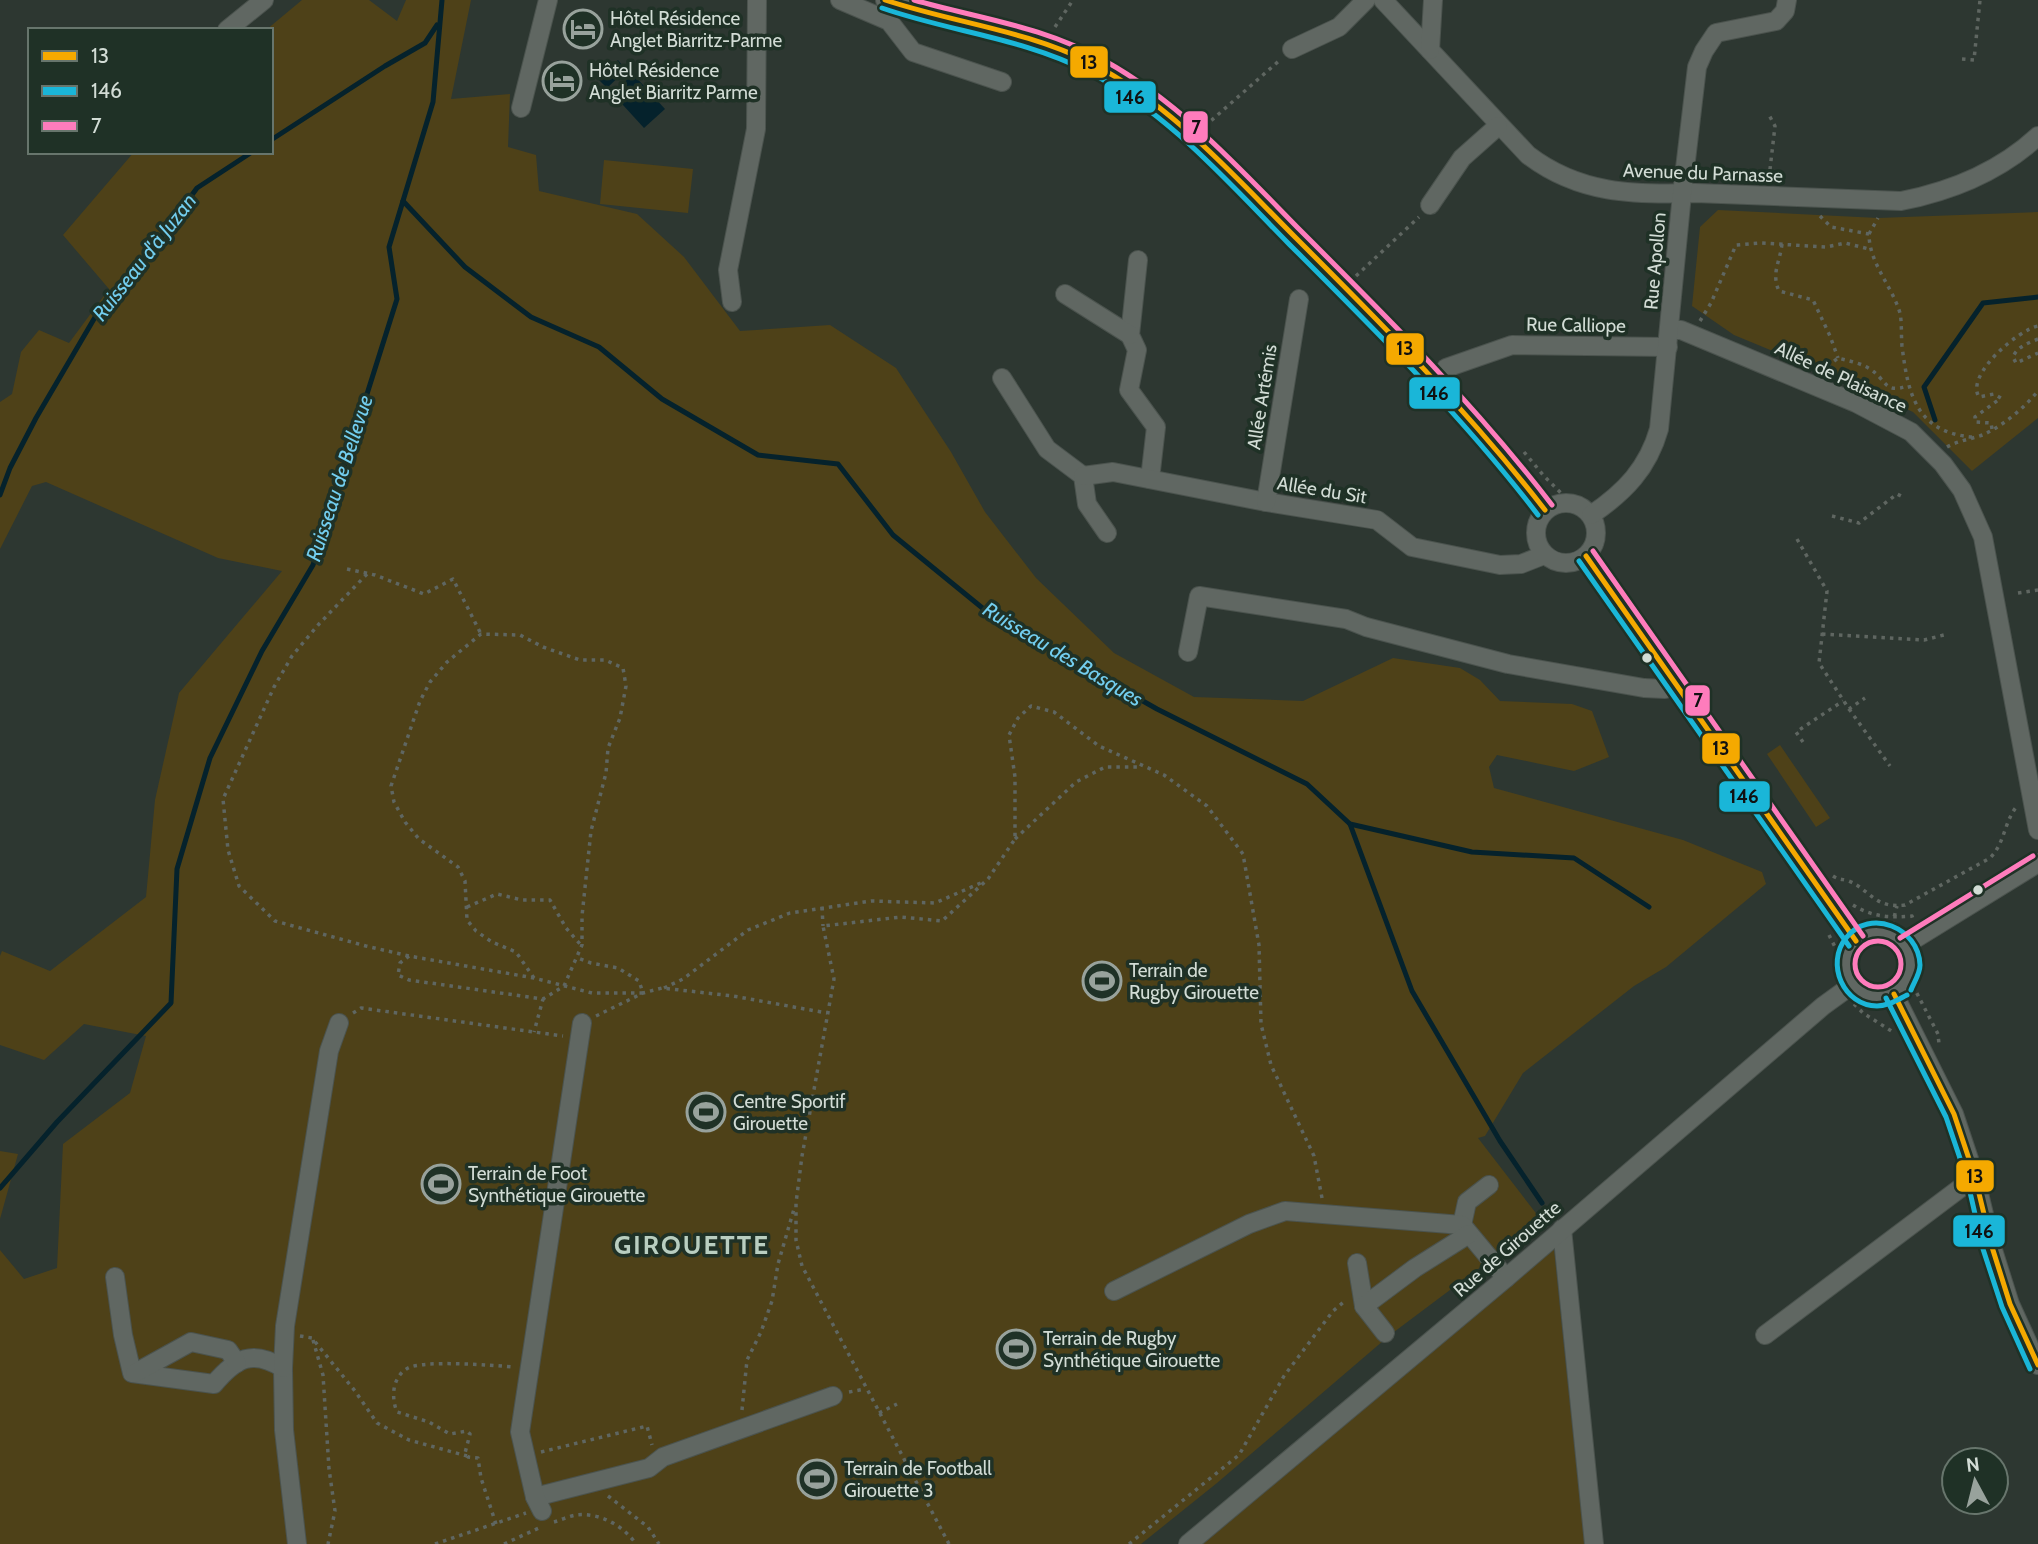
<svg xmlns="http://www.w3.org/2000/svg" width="2038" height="1544" font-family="Cabin,sans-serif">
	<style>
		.green { fill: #4e4118 }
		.water { fill: #05222c }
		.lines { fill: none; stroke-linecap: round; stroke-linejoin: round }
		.stream { stroke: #05222c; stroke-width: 5 }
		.minor-casing { stroke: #4b534e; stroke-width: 20 }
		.path { stroke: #5f6661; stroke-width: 3.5; stroke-dasharray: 3.5 5; stroke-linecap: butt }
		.minor { stroke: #606762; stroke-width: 18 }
		.bus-1-casing { stroke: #1f3126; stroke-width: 10 }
		.bus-2-casing { stroke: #1f3126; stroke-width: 10 }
		.bus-3-casing { stroke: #1f3126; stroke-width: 10 }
		.bus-1 { stroke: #f5a900; stroke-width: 5 }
		.bus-2 { stroke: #1ab6d8; stroke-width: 5 }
		.bus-3 { stroke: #fe7cbc; stroke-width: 5 }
		.bus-dot { fill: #d2dcd5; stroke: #1f3126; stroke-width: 2.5 }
		.labels { text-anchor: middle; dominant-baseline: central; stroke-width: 7; stroke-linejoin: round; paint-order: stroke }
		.poi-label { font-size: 19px; fill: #d2dcd5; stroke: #1f3126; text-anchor: start }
		.street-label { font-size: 19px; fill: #d2dcd5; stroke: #1f3126 }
		.water-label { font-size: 21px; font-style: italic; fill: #73ceef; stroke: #1f3126 }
		.district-label { font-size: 26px; font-weight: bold; letter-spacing: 2px; fill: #b9cec0; stroke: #1f3126 }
		.line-badge { stroke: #1f3126; stroke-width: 2.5 }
		.pale-badge-label { font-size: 19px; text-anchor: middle; font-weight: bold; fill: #111 }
	</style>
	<rect width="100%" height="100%" fill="#2d3731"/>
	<g class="green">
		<path d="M302,0H369L397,21L406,0H471L451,99L510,94L508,147L536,155L539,191L637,214L684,257L740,331L830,325L896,368L951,452L985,512L1036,578L1114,653L1194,697L1303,701L1393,658L1460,668L1480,680L1500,701L1572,704L1592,711L1609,757L1574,771L1497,755L1489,767L1494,788L1683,840L1762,872L1766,884L1666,967L1634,986L1523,1073L1485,1136L1478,1138L1542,1221L1390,1335L1217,1483L1141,1544H0V1250L24,1279L57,1268L63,1144L130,1093L146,1036L84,1024L44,1060L0,1045V956L2,951L50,971L146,897L155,800L179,693L282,571L218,558L46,482L32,486L0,549V402L12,394L21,352L39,330L69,343L109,289L63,235L134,152H271V30H266Z"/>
		<path d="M604,160L693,169L688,213L600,204Z"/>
		<path d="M1718,210L1878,218L2038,212V418L1972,471L1913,412L1824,372L1734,335L1692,306L1700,227Z"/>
		<path d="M1780,745L1830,818L1816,827L1767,754Z"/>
		<path d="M0,1151L18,1154L0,1219Z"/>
		<path d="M1554,1248L1577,1472L1588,1544H1202Z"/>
	</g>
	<g class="water">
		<path d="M618,60L626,70L607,88L598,79Z"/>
		<path d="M633,74L665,109L644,128L612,93Z"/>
	</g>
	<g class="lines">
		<g class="stream">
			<path d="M271,140L385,66L425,43L437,25"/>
			<path d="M403,201L465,267L531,317L599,347L662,399L758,455L838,464L893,535L991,615L1157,709L1307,784L1350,824L1472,852L1574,858L1649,907"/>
			<path d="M1935,420L1924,387L1983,303L2038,297"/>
			<path d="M0,495L10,468L36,418L101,307L141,264L197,188L252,152"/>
			<path d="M1350,824L1412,991L1500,1141L1542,1203"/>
			<path d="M0,1188L57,1122L171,1003L177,869L210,758L262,651L313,565L397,299L389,247L433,102L442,0"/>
		</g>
		<defs>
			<g id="minor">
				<path d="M840,0L889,21L913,52L1002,82"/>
				<path d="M885,0C928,16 975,21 1019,34C1048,42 1076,55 1102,69C1171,107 1239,180 1294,236C1381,323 1472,411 1545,510"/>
				<path d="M1383,0L1528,155C1579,194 1633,195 1695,193L1901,201C1952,191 1999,172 2038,136"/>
				<path d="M227,30L264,0"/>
				<path d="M1292,49L1339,27L1366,0"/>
				<path d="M1430,50L1433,0"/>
				<path d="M521,108L548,0"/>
				<path d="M1430,205L1462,158L1498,126"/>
				<path d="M1138,260L1130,335L1137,350L1129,390L1156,427L1150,479"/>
				<path d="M1065,294L1130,335"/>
				<path d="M732,302L728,270L756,129L757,0"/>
				<path d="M1670,330H1681L1856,403L1911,432L1943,464L1962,490L1983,537L2038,830"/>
				<path d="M1446,368L1512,345L1668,347"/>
				<path d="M1002,378L1047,449L1083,476L1087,504L1107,533"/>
				<path d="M1083,476L1113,472L1266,502L1377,520L1412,547L1500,565L1521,564L1544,555"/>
				<path d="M1266,502L1299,299"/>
				<circle cx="1566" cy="533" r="30"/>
				<path d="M1591,515C1625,492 1648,468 1659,429L1682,194L1697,67L1704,51L1716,33L1776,21L1785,11L1787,0"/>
				<path d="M1586,556L1856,941"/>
				<path d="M1188,652L1199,596L1346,619L1366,627L1508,664L1644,688L1665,689L1677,684"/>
				<circle cx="1879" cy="965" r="33"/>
				<path d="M1905,945L2038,863"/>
				<path d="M1894,994L1954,1114L1975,1177L1992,1247L2010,1304L2038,1365"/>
				<path d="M1462,1225L1467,1202L1489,1185"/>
				<path d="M1562,1229L1594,1544"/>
				<path d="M1357,1263L1364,1306L1385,1333"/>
				<path d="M115,1277L123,1335L132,1373L214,1384C236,1358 252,1349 283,1368L284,1430L297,1544"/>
				<path d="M1114,1291L1249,1224L1285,1211L1462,1225L1506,1278"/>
				<path d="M1364,1306L1415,1268L1469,1234"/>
				<path d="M1765,1335L1975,1177"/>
				<path d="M283,1368L285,1326L329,1051L339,1023"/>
				<path d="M135,1373L191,1342L228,1350L237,1363"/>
				<path d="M535,1497L649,1468L663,1457L833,1396"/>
				<path d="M542,1511L535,1497L520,1432L582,1023"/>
				<path d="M1188,1544L1506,1278L1823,1006L1852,985"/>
			</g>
		</defs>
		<use href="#minor" class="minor-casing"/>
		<g class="path">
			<path d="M1055,27L1073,0"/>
			<path d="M1962,59L1974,60L1980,0"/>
			<path d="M1205,126L1280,60"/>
			<path d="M1769,178L1775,126L1769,115"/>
			<path d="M1820,216L1831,227L1869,234C1869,263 1892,286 1900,313C1902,323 1901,335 1902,346C1908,394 1916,432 1972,437"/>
			<path d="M1869,234L1878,218"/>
			<path d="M1782,244C1780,262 1771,273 1779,291L1813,300L1830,336L1838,358"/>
			<path d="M1356,276L1419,217"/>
			<path d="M1700,321L1711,303L1736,245L1761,243L1826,247L1845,243L1869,249"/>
			<path d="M2038,339C2028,343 2017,347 2013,357L2016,363L2038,353"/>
			<path d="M1821,372L1838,358C1849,361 1861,363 1870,369C1887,380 1884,394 1907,386"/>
			<path d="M1992,429L1991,423L1975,422V417L2001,398L1994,394L1979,397C1965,375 2018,330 2038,326"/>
			<path d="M1947,447C1959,440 1973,439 1985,434C2005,424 2024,408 2038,391"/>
			<path d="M1524,452L1544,476L1570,502"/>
			<path d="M1832,516L1859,523L1897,494L1901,496"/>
			<path d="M1597,537L1602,546"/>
			<path d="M1797,539L1827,591L1819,663L1849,709L1865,698"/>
			<path d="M347,569L375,575L424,594L453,579L481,634"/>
			<path d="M367,574L319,624L292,656L274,687L223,799L228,850L239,886L275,921L366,946L409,956L534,978L592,993H643L639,981L618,968L591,963L578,958"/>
			<path d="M2018,593L2038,590"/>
			<path d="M1822,634L1924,640L1948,634"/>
			<path d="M1849,709L1890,766"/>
			<path d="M1803,742L1796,732L1843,701"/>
			<path d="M1015,839L1076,782L1105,767H1141"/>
			<path d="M1833,876C1839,880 1843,879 1849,881C1870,890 1875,909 1905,905L1990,858C2005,843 2004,822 2017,806"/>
			<path d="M1853,905C1872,917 1890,918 1912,916L1913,919"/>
			<path d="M467,907L497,894L522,900H550L566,928L580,944"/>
			<path d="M822,907L823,926"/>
			<path d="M1890,933L1897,906"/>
			<path d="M1829,935L1837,951L1846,958"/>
			<path d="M409,956L400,963L398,975L409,980L543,999L534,1032"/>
			<path d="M534,978L516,952L492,942L476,931L467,920L465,881L458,867L419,839L405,822L394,802L391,786L420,701L430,682L447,662L481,634L520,635L543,647L580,660H605L623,668L626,686L620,718L608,748L606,773L591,831L582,916V945L564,986L543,999"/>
			<path d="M1909,978L1938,1034L1939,1044"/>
			<path d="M664,988L683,979L748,930L790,913L871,901L935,903L983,882"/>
			<path d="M1854,1004L1863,1013L1893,1032"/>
			<path d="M353,1013L361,1008L563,1036"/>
			<path d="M596,1016L643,993L662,988L733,996L827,1013"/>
			<path d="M1468,1280L1478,1270"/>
			<path d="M300,1336L312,1338L355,1391L377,1423L409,1440L467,1456"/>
			<path d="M313,1340L323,1375L329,1469L335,1511L328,1544"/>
			<path d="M849,1392L865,1389"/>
			<path d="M742,1410L747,1360L761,1332L772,1301L778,1264L794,1209"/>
			<path d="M879,1413L897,1404"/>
			<path d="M541,1452L647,1426L652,1445"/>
			<path d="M608,1496L648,1527L659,1544"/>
			<path d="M554,1522C561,1520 569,1516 576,1515C599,1512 624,1526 636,1544"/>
			<path d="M496,1524L481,1478L478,1458L468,1457L465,1453L470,1434L467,1431L450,1434L429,1422L397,1412C391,1397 392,1377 408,1368C423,1360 493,1365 512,1367"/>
			<path d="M435,1544L526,1513"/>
			<path d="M504,1544L541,1527"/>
			<path d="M949,1544L802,1266L796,1240V1203L802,1156L834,979L823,926L901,917L942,921L988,879L1015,839V777L1009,735L1018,718L1031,706L1054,712L1099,746L1164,775L1207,806L1243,854L1259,945L1261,1024L1271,1065L1314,1156L1322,1198"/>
			<path d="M1129,1544L1239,1455L1284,1376L1333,1311L1346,1300"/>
		</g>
		<use href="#minor" class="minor"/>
		<defs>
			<g id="bus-1">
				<path d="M885,0C954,23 1026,30 1091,63C1172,105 1233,175 1296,238C1383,325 1469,412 1545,510"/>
				<path d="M1586,556L1856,941"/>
				<path d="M1894,994L1954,1114L1975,1177L1992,1247L2010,1304L2038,1365"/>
			</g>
			<g id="bus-2">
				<path d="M882,8C951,32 1023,38 1089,72C1167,112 1227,181 1288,243C1376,331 1463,417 1538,515"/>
				<path d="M1579,561L1849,946"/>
				<path d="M1907,995C1897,1000 1888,1006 1877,1006C1844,1006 1825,964 1846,938C1870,907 1919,928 1920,965C1920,974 1914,982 1911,990"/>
				<path d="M1886,998L1946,1117L1967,1179L1983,1249L2002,1307L2030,1369"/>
			</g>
			<g id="bus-3">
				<path d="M914,0C981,19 1043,26 1105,61C1181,103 1241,170 1301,231C1389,319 1476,406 1552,505"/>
				<path d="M1593,551L1863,936"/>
				<path d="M1900,938L2033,856"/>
				<circle cx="1878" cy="964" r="23"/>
			</g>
		</defs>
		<use href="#bus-1" class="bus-1-casing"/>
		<use href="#bus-2" class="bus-2-casing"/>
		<use href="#bus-3" class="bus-3-casing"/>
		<use href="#bus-1" class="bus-1"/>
		<use href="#bus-2" class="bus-2"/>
		<use href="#bus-3" class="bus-3"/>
	</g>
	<defs>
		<symbol id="hotel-ring" viewBox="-11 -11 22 22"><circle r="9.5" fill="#1f3126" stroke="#98a29c" stroke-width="1.5"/><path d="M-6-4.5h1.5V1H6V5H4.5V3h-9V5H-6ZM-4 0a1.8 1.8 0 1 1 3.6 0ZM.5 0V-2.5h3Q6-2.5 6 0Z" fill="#98a29c"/></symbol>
		<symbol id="stadium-ring" viewBox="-11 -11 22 22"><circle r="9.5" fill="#1f3126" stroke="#98a29c" stroke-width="1.5"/><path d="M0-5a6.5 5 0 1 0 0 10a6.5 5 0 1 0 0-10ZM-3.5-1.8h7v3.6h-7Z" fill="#98a29c"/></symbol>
	</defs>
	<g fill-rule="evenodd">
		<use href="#hotel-ring" x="561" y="7" width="44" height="44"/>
		<use href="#hotel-ring" x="540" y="59" width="44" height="44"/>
		<use href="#stadium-ring" x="1080" y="959" width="44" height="44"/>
		<use href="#stadium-ring" x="684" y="1090" width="44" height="44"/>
		<use href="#stadium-ring" x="419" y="1162" width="44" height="44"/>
		<use href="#stadium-ring" x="994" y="1327" width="44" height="44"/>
		<use href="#stadium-ring" x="795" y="1457" width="44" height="44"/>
	</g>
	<g class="bus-dot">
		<circle cx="1647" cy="658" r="6"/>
		<circle cx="1978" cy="890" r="6"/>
	</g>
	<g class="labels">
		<g class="poi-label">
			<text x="610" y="18">Hôtel Résidence<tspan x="610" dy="22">Anglet Biarritz-Parme</tspan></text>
			<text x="589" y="70">Hôtel Résidence<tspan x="589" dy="22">Anglet Biarritz Parme</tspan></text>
			<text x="1129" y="970">Terrain de<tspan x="1129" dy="22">Rugby Girouette</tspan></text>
			<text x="733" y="1101">Centre Sportif<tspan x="733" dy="22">Girouette</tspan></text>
			<text x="468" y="1173">Terrain de Foot<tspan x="468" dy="22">Synthétique Girouette</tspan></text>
			<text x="1043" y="1338">Terrain de Rugby<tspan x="1043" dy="22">Synthétique Girouette</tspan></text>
			<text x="844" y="1468">Terrain de Football<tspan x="844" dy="22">Girouette 3</tspan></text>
		</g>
		<g class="street-label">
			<text transform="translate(1703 173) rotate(2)">Avenue du Parnasse</text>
			<text transform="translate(1655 261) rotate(-85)">Rue Apollon</text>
			<text transform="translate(1576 325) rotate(1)">Rue Calliope</text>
			<text transform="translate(1841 377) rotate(25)">Allée de Plaisance</text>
			<text transform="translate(1262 397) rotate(-81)">Allée Artémis</text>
			<text transform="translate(1322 490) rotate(9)">Allée du Sit</text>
			<text transform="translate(1507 1249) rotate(-41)">Rue de Girouette</text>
		</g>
		<g class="water-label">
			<text transform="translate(144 257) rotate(-52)">Ruisseau d'à Juzan</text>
			<text transform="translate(339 478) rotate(-72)">Ruisseau de Bellevue</text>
			<text transform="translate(1063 654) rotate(31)">Ruisseau des Basques</text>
		</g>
		<g class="district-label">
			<text x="692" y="1245">GIROUETTE</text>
		</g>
	</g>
	<g class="line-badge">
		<rect x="1069" y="45" width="40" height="34" rx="7" fill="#f5a900"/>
		<rect x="1103" y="80" width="54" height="34" rx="7" fill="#1ab6d8"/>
		<rect x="1182" y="110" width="27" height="34" rx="7" fill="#fe7cbc"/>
		<rect x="1385" y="332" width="40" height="34" rx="7" fill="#f5a900"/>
		<rect x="1408" y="376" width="53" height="34" rx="7" fill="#1ab6d8"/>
		<rect x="1684" y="684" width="27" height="33" rx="7" fill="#fe7cbc"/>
		<rect x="1701" y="732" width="40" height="33" rx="7" fill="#f5a900"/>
		<rect x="1718" y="780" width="53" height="33" rx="7" fill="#1ab6d8"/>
		<rect x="1955" y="1159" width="40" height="34" rx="7" fill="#f5a900"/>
		<rect x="1952" y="1214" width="54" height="34" rx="7" fill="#1ab6d8"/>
	</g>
	<g class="pale-badge-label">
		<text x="1089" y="69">13</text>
		<text x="1130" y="104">146</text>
		<text x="1196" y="134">7</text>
		<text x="1405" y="355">13</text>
		<text x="1434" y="400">146</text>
		<text x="1698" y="707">7</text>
		<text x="1721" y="755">13</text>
		<text x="1744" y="803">146</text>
		<text x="1975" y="1183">13</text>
		<text x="1979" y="1238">146</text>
	</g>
	<rect x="28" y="28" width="245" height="126" fill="#1f3126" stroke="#67756c" stroke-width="2"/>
	<rect x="42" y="51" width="35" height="10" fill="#f5a900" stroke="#67756c" stroke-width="2"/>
	<text x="91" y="63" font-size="21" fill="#d2dcd5">13</text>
	<rect x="42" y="86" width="35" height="10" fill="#1ab6d8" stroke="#67756c" stroke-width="2"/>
	<text x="91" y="98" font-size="21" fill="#d2dcd5">146</text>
	<rect x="42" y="121" width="35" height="10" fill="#fe7cbc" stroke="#67756c" stroke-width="2"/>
	<text x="91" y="133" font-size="21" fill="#d2dcd5">7</text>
	<g transform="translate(1975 1481) rotate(353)"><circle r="33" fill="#1f3126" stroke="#67756c" stroke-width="2"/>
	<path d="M0-5L12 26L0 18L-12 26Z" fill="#98a29c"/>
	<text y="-10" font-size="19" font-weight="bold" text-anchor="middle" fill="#d2dcd5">N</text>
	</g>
</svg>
